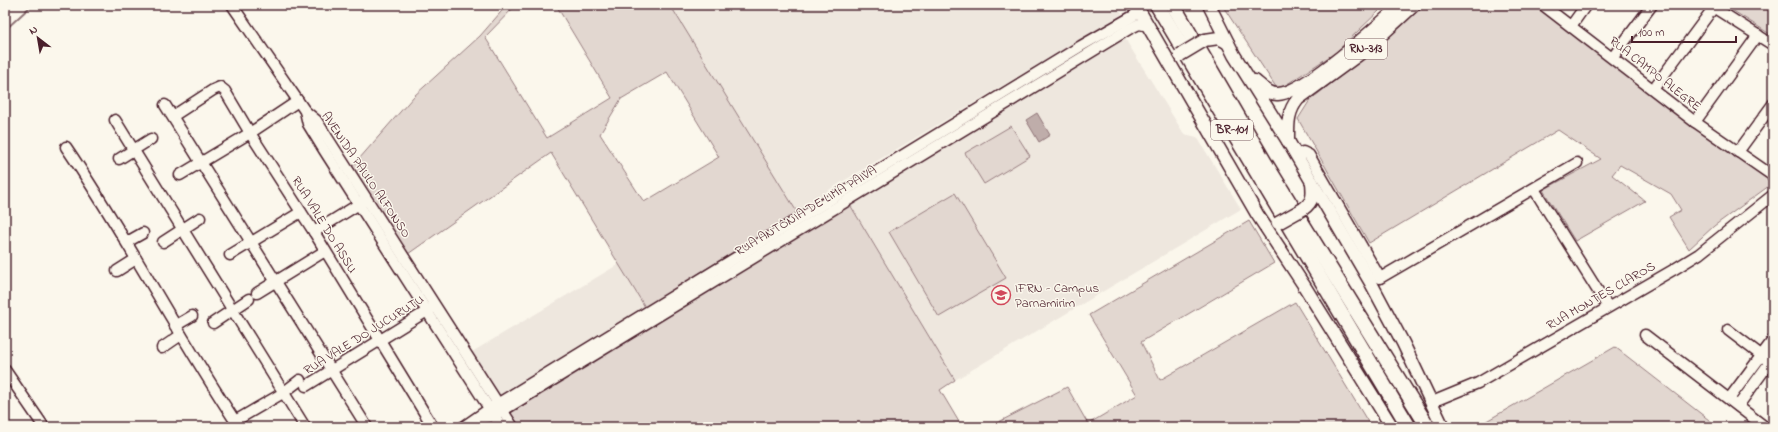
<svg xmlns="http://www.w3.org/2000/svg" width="1778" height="432" font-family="'Indie Flower',sans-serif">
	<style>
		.built { fill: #eee7de }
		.green { fill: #e2d7d0; stroke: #967b7e; fill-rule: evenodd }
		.water { fill: #bfadaa; stroke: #907477 }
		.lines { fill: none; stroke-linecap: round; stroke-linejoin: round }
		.stream { stroke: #907477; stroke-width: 2 }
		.minor-casing { stroke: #4a1f2b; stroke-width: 13 }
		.major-casing { stroke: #4a1f2b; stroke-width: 15 }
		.highway-casing { stroke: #4a1f2b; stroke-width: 17 }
		.minor { stroke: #fbf7ec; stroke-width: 10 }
		.major { stroke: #fbf7ec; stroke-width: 12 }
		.highway { stroke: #fbf7ec; stroke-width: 14 }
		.major-bridge-casing { stroke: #4a1f2b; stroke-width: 15; stroke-linecap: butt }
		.major-bridge { stroke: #fbf7ec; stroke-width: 12 }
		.labels { text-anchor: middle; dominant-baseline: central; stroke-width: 3; stroke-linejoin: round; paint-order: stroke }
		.shield { fill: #fbf7ec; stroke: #7f6065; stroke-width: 1 }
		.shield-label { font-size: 12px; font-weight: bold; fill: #4a1f2b }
		.street-label { font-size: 13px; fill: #4a1f2b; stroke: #fbf7ec }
		.poi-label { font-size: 13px; fill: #4a1f2b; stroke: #fbf7ec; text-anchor: start }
	</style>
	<rect width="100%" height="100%" fill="#fbf7ec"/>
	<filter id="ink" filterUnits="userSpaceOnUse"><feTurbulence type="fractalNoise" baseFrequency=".025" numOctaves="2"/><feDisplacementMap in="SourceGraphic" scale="8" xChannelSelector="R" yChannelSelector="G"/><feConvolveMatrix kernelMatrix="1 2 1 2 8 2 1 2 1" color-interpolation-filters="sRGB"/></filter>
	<g filter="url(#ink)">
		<g class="built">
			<path d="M676,5H1116L1122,14L832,188L797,212L671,8Z"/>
			<path d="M1124,37L1184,134L1197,137L1241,209L955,380L849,203Z"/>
			<path d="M619,264L645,307L499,397L472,352Z"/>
		</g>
		<g class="green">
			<path d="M507,5H516L485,37L547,138L612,98L556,5H676L672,8L797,212L645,307L551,153L408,254L352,167L414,96L480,36ZM667,72L719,157L644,202L600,134L621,99Z"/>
			<path d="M1222,5H1373L1379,11L1335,53L1278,90Z"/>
			<path d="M1424,5H1536L1651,94L1773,183L1714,226L1689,249L1669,217L1681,210L1671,194L1620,165L1612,175L1645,201L1575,241L1543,190L1601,159L1558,130L1369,243L1298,119L1310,100L1355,65L1402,26Z"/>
			<path d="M1724,5H1773V36Z"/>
			<path d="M1011,126L1030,156L984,184L965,153Z"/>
			<path d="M955,193L1006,278L939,317L889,232Z"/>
			<path d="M849,203L955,380L940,390L962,427H519L508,410Z"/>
			<path d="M1249,221L1274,263L1141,342L1160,380L1295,302L1371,427H989L1067,387L1088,424L1137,395L1089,315Z"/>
			<path d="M1615,347L1718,427H1476Z"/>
		</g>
		<path class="water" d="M1037,113L1050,135L1039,142L1026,120Z"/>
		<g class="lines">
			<path class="stream" d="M5,30L32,5"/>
			<defs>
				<g id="minor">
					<path d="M232,5L305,111L308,124L324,150L501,427"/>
					<path d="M1543,5L1695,122L1773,176"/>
					<path d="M1710,5L1773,45"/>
					<path d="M1571,26L1586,5"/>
					<path d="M1613,57L1652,5"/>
					<path d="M1654,88L1714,7"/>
					<path d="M165,105L367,427"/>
					<path d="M305,111L316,120L513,427"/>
					<path d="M173,116L213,90L220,87L225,91L250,133L314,232L433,427"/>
					<path d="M115,120L305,427"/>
					<path d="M1695,122L1758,35"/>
					<path d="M66,147C128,238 178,336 239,427"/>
					<path d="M1738,152L1773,104"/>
					<path d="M1297,156L1303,152L1309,155L1380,278L1577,163"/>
					<path d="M119,159L151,139"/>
					<path d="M180,175L250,133L298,101"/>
					<path d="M1534,189L1608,307"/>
					<path d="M314,232L364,201"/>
					<path d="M127,242L143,233"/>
					<path d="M163,242L200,218"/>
					<path d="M230,255L301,212"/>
					<path d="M117,271L136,259"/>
					<path d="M257,293L325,251"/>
					<path d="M213,323L249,299"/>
					<path d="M175,326L192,316"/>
					<path d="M1728,330L1766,359"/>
					<path d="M1645,335L1765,427"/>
					<path d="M162,348L181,335"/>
					<path d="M5,370L44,427"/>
					<path d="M306,386L432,308"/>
					<path d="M1729,399L1773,340"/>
					<path d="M1432,402L1478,383L1673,270L1699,254L1773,195"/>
					<path d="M1738,406L1773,358"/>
					<path d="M479,419L494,416L1129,29L1139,24L1149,26"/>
					<path d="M235,421L283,393L300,380"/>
					<path d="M463,427L489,409L1081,46L1135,15L1138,8"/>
				</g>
				<g id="major">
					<path d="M1136,5L1257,214L1303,284L1392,427"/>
					<path d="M1209,5L1234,55L1288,141L1371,283L1403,343L1443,427"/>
					<path d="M1205,40L1219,38L1228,43"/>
					<path d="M1255,81C1261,86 1269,95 1278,94C1304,93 1379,25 1401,5"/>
					<path d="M1288,141C1288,125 1287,112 1298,99L1365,50L1414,5"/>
					<path d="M1303,209C1314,201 1313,195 1312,182"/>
				</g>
				<g id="highway">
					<path d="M1157,5L1409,427"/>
					<path d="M1173,5L1265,163L1428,427"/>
				</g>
			</defs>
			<use href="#minor" class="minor-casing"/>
			<use href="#major" class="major-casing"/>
			<use href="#highway" class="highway-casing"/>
			<use href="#minor" class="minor"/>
			<use href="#major" class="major"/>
			<use href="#highway" class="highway"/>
			<defs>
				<g id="major-bridge">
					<path d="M1180,55L1205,40"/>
					<path d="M1278,223L1303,209"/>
				</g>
			</defs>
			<use href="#major-bridge" class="major-bridge-casing"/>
			<use href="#major-bridge" class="major-bridge"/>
		</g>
	</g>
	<defs>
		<symbol id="university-ring" viewBox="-11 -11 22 22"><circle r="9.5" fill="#fbf7ec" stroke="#d1495b" stroke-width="1.5"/><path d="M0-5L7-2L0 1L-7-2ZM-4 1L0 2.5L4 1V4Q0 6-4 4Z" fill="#d1495b"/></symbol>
	</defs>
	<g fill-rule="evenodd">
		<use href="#university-ring" x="990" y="284" width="22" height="22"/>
	</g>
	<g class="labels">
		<g class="shield">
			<rect x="1345" y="39" width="42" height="20" rx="3"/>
			<rect x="1211" y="120" width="42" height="20" rx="3"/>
		</g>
		<g class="shield-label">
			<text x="1366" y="49">RN-313</text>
			<text x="1232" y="130">BR-101</text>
		</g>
		<g class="street-label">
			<text transform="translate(1655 74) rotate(38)">RUA CAMPO ALEGRE</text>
			<text transform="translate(366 175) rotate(56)">AVENIDA PAULO ALFONSO</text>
			<text transform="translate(806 211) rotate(-31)">RUA ANTÔNIA DE LIMA PAIVA</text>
			<text transform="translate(324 225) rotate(58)">RUA VALE DO ASSU</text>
			<text transform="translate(1601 296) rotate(-30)">RUA MONTES CLAROS</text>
			<text transform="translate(364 335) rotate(-32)">RUA VALE DO JUCURUTU</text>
		</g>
		<g class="poi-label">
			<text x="1015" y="288">IFRN - Campus<tspan x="1015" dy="15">Parnamirim</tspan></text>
		</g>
	</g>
	<rect width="1778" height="432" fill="none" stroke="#fbf7ec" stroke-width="20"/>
	<rect x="10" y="10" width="1758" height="412" fill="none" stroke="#4a1f2b" stroke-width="1.5" filter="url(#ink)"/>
	<g transform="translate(38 38) rotate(329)" stroke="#fbf7ec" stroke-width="3" paint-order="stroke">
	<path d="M0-3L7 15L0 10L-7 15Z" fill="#4a1f2b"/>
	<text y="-6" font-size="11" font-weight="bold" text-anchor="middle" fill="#4a1f2b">N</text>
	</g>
	<path d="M1632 36v6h104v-6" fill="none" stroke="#4a1f2b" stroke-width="2"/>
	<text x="1638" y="36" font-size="12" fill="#4a1f2b" stroke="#fbf7ec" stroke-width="3" paint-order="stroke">100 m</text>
</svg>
